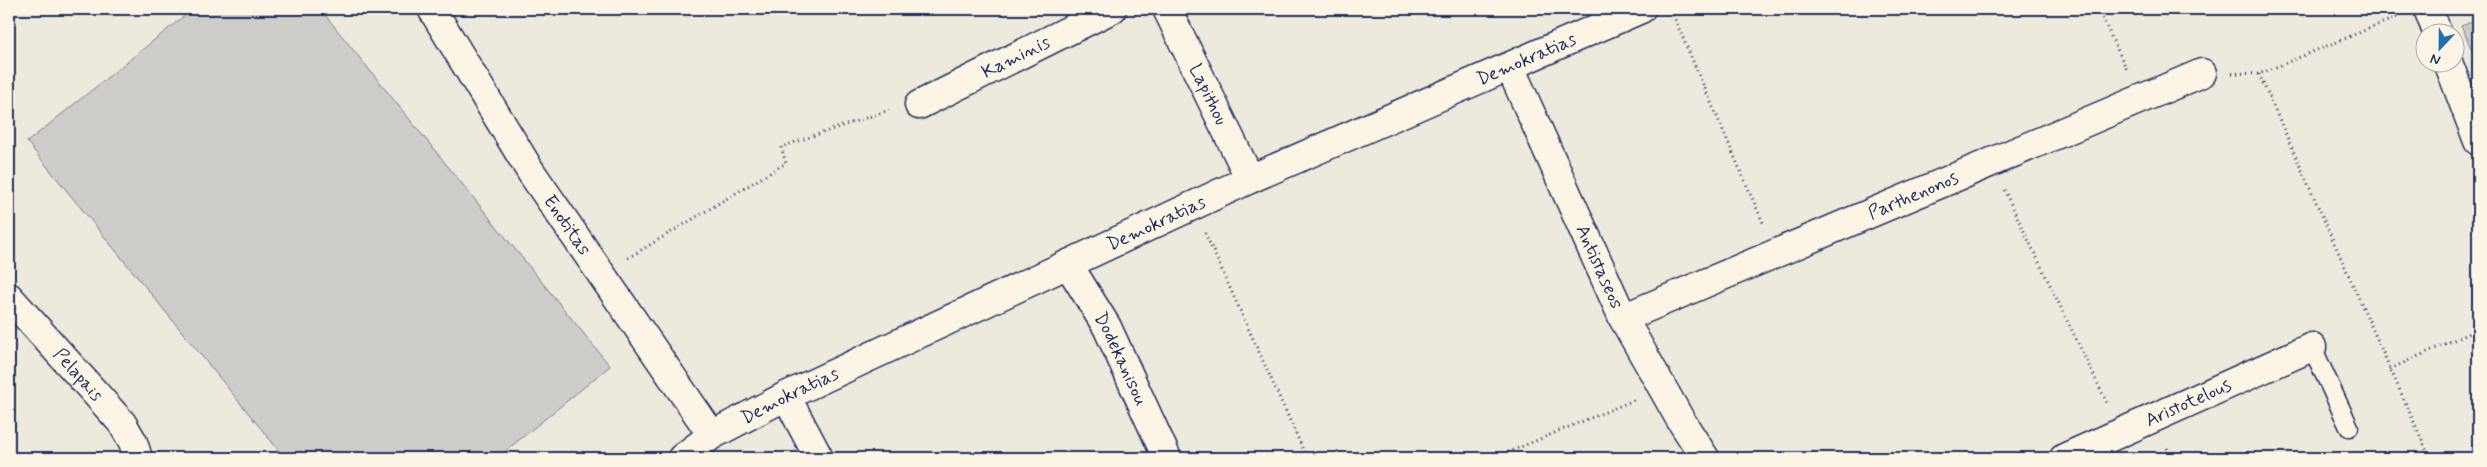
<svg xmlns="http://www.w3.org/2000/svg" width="2487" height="467" font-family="Mynerve,sans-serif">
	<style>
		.green { fill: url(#green-dots); stroke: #757e94 }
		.pitch { fill: #cfcdca; stroke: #757e94 }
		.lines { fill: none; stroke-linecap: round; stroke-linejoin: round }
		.service-casing { stroke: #1b2f5e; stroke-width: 21 }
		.minor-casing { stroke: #1b2f5e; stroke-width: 31 }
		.path { stroke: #1b2f5e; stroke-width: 3; stroke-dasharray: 1 4; stroke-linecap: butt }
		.service { stroke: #fcf5e5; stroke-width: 18 }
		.minor { stroke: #fcf5e5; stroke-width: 28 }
		.labels { text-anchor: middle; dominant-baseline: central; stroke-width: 4; stroke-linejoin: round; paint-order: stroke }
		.street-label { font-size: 19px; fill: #1b2f5e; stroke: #fcf5e5 }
	</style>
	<defs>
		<pattern id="green-dots" width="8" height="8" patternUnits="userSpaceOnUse" patternTransform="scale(1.25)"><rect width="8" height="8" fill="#cfcdca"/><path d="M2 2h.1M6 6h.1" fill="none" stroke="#b1b0b0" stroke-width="1.8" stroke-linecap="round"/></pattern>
	</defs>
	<rect width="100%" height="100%" fill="#eee9dd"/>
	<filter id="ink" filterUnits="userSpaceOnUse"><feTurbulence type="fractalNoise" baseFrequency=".02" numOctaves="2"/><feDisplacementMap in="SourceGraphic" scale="10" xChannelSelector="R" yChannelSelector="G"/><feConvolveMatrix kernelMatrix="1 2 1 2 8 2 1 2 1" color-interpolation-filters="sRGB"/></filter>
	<g filter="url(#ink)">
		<path class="green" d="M2478,19V64L2461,25Z"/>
		<path class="pitch" d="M193,9H320L610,366L497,458H285L27,142Z"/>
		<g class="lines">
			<defs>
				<path id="service" d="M2312,347L2349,427"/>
				<g id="minor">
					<path id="s1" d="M432,9L531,172L712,435"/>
					<path id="s2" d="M1167,9L1250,179"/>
					<path d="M2428,9L2437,32"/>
					<path d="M2448,62L2478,141"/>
					<path id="s3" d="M1510,67L1623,318L1680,419L1705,458"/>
					<path id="s4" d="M919,105L1112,9"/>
					<path id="s5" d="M1068,264L1107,327L1167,458"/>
					<path id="s6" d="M9,297L122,423L133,442L138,458"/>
					<path id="s7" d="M1623,318L2202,73"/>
					<path d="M786,396L819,458"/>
					<path id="s8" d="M682,458L712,435L786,396L1250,179L1641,9"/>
					<path id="s9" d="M2064,458L2312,347"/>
				</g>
			</defs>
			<use href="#service" class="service-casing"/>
			<use href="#minor" class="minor-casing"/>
			<g class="path">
				<path d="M2098,9L2128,72"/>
				<path d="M1673,15L1764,225"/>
				<path d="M2232,73L2259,74L2397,17"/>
				<path d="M2259,74L2430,458"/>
				<path d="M2004,190L2108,405"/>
				<path d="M1205,233L1307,458"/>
				<path d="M628,258L786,163L781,147L889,110"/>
				<path d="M2390,369L2478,329"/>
				<path d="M2167,448L2172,458"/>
				<path d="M1494,458L1634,400"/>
			</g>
			<use href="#service" class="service"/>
			<use href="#minor" class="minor"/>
		</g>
	</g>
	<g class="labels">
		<g class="street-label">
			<text stroke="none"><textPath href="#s4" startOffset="108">Kaminis</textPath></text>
			<text stroke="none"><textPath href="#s8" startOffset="935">Demokratias</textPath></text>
			<text stroke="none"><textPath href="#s2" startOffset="95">Lapithou</textPath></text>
			<text stroke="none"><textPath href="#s7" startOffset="315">Parthenonos</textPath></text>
			<text stroke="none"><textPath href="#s8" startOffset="530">Demokratias</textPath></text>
			<text stroke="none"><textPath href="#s1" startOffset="255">Enotitas</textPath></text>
			<text stroke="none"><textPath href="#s3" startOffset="219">Antistaseos</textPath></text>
			<text stroke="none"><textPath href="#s5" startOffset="109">Dodekanisou</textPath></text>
			<text stroke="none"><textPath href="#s6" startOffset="104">Pelapais</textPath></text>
			<text stroke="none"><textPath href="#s8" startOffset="125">Demokratias</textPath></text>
			<text stroke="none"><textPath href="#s9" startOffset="136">Aristotelous</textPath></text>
		</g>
	</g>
	<rect width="2487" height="467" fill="none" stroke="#fcf5e5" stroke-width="30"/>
	<rect x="15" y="15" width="2457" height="437" fill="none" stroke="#1b2f5e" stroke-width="2" filter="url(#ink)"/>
	<g transform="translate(2440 48) rotate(202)"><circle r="24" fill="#fcf5e5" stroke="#a2a6af"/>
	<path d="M0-4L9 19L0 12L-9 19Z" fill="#1f6fb2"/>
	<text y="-8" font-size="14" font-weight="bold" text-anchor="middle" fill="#1b2f5e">N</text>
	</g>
</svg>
